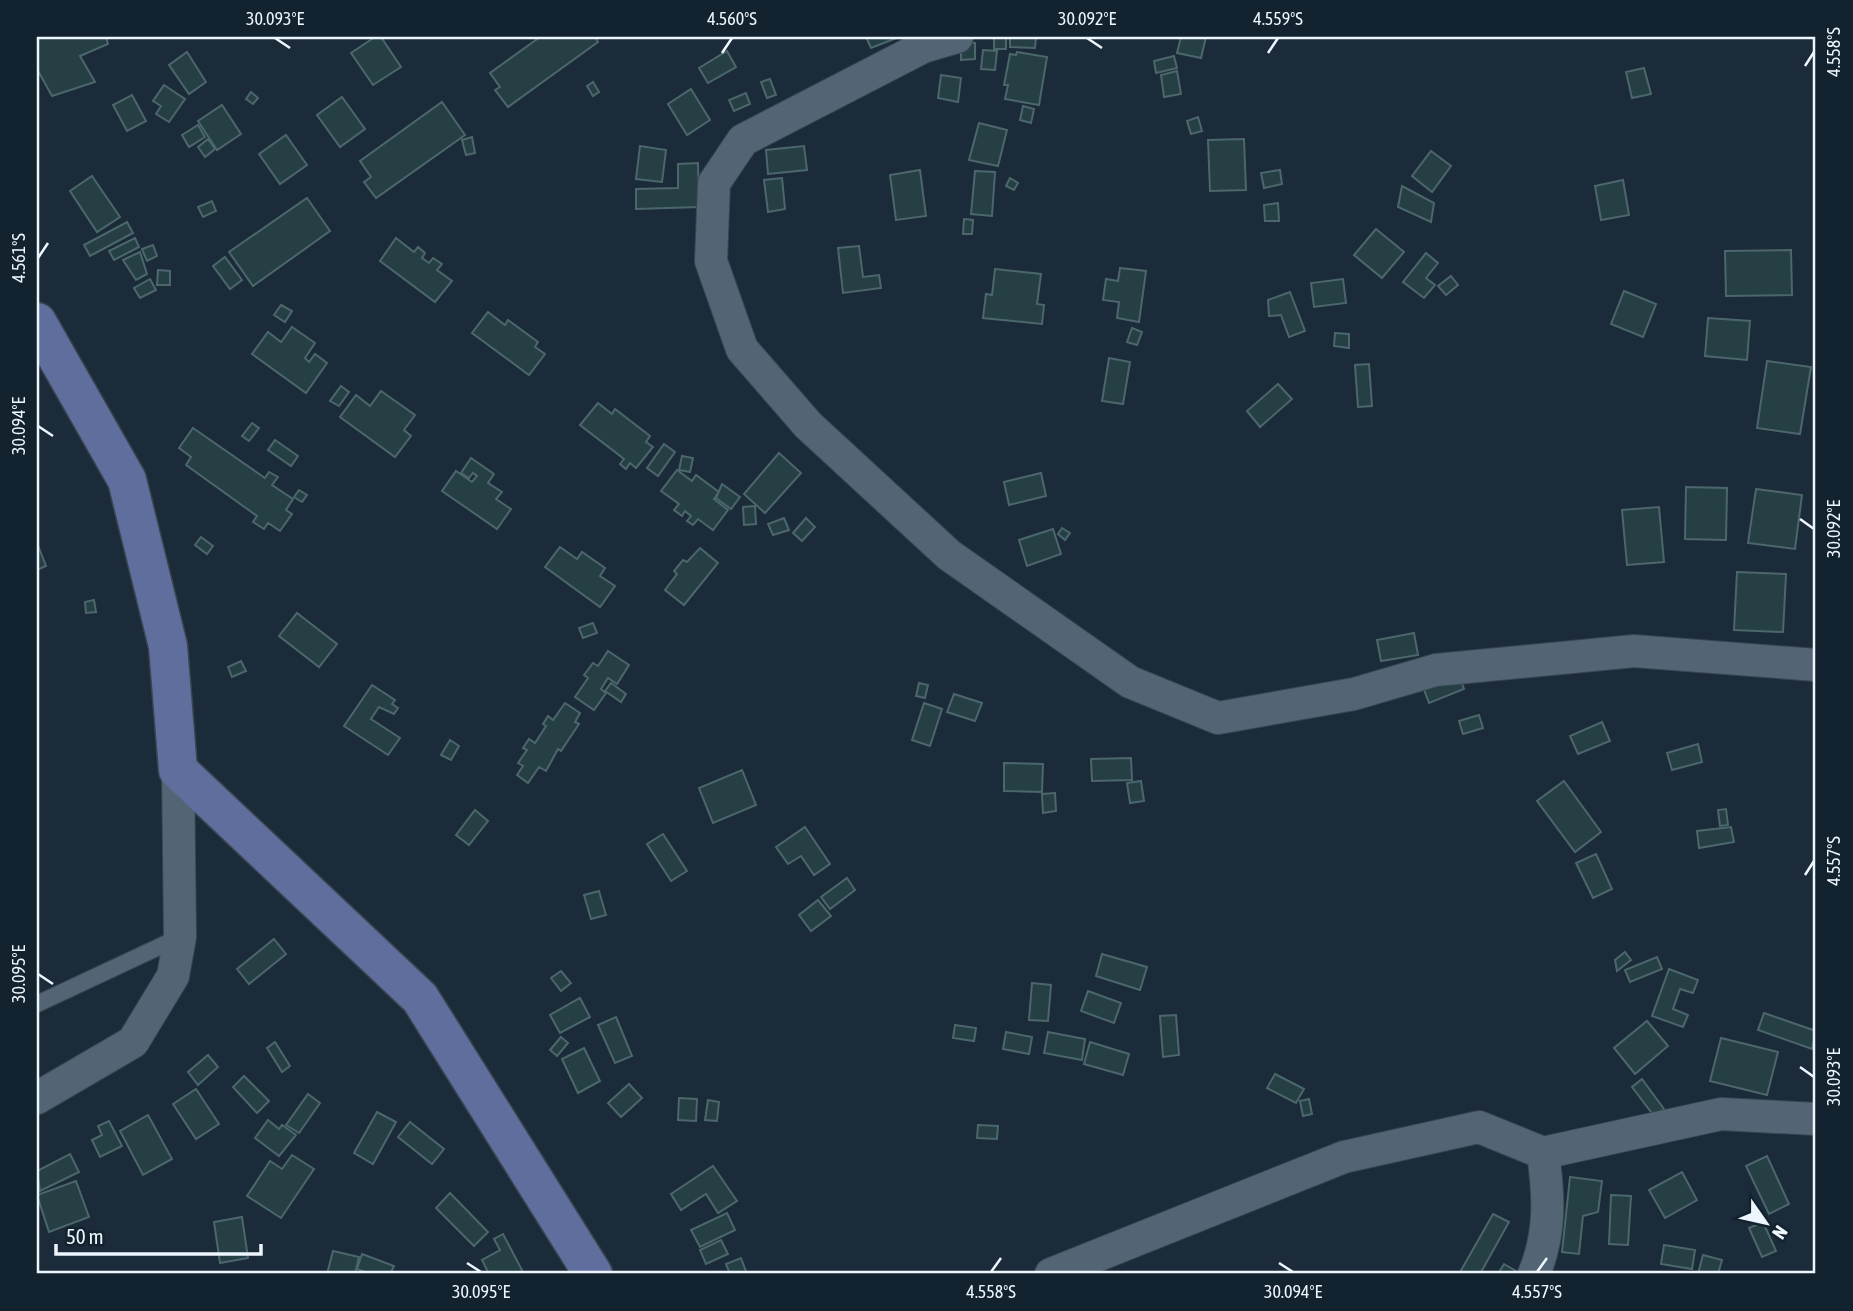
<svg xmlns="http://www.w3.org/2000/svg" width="1853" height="1311" font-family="'Asap Condensed',sans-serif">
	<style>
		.building { fill: #253f44; stroke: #4c676c; stroke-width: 2 }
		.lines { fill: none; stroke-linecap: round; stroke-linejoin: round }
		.lane-casing { stroke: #384651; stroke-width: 18 }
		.street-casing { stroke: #384651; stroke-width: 34 }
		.secondary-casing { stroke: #384651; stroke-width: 41 }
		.lane { stroke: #536574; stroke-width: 16 }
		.street { stroke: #536574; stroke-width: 32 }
		.secondary { stroke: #606e9d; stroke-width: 38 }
		.ticks { fill: none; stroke: #eef6fd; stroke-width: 2.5 }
		.neatline { fill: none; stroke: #eef6fd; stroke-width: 2.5 }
		.ticks-label { font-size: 18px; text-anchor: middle; fill: #eef6fd }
	</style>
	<rect width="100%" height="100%" fill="#1c2b39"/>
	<g class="building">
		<path d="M37,37H106L108,44L80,56L95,82L52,96L37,69Z"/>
		<path d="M375,37H381L401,67L373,85L351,53Z"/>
		<path d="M540,37H595L598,42L508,107L495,90L500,87L490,73Z"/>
		<path d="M866,37H899L871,48Z"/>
		<rect x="994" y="37" width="12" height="12"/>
		<path d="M1010,37H1036L1035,48L1010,47Z"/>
		<path d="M1181,37H1206L1201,58L1177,53Z"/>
		<path d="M961,43H975V59L961,60Z"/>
		<path d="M983,50L997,51L995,70L981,69Z"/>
		<path d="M727,51L736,67L708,83L699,68Z"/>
		<path d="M187,52L206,82L189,94L169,65Z"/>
		<path d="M1017,52L1047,57L1039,105L1005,99L1008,85H1004L1010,54L1016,55Z"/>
		<path d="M1174,56L1177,68L1156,73L1154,61Z"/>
		<path d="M1644,68L1651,94L1632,98L1626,72Z"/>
		<path d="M1177,71L1181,94L1164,97L1161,75Z"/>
		<path d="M941,75L961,78L958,102L938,98Z"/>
		<path d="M770,79L776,95L767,98L761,82Z"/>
		<path d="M593,82L599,92L593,96L587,86Z"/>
		<path d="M164,85L185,99L169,122L156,114L161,106L153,101Z"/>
		<path d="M691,89L710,120L687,135L668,104Z"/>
		<path d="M251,92L258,98L253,104L246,99Z"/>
		<path d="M746,93L750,104L734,111L729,100Z"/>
		<path d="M132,95L146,121L127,131L113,105Z"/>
		<path d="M342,97L365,129L340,147L317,115Z"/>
		<path d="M442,102L465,135L376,198L364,182L371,177L360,161Z"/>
		<path d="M222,105L241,134L217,150L198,121Z"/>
		<path d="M1023,106L1034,109L1031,123L1020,120Z"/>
		<path d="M1198,117L1202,131L1191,134L1187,121Z"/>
		<path d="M979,123L1007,130L998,166L969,160Z"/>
		<path d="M198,125L205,137L189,147L182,135Z"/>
		<path d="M286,135L307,165L280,184L259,154Z"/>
		<path d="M472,137L475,153L466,155L462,140Z"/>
		<path d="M208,139L215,149L205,157L198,147Z"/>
		<path d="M1244,139L1246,190L1210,191L1208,140Z"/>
		<path d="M640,146L666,150L662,182L636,179Z"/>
		<path d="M804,146L807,170L768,174L766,150Z"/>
		<path d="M1431,151L1451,166L1432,192L1412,176Z"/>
		<path d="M698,163L699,207L636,209V189L678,188V164Z"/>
		<path d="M920,170L926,216L896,220L890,175Z"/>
		<path d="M1280,170L1282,184L1264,188L1261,173Z"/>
		<path d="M975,171L995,172L992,216L971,214Z"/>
		<path d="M92,176L120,217L97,232L70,191Z"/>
		<path d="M782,178L785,209L768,212L764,180Z"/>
		<path d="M1010,178L1018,183L1014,190L1006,186Z"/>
		<path d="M1623,180L1629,215L1601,220L1595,186Z"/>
		<path d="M1402,186L1434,203L1431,222L1398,207Z"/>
		<path d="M307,198L330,231L253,286L229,252Z"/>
		<path d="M212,201L216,211L203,217L198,207Z"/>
		<path d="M1278,203L1279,221H1265L1264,205Z"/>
		<path d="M964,219L973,220L972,234H963Z"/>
		<path d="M127,222L133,233L90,256L84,245Z"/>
		<path d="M1376,229L1404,252L1382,278L1354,255Z"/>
		<path d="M135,238L139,247L114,260L109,251Z"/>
		<path d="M396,238L414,252L418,247L425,253L422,258L429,263L433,258L442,264L437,270L452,281L435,302L380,261Z"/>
		<path d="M153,245L157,256L147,261L142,249Z"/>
		<path d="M859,246L863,277L879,275L881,288L843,293L838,248Z"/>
		<path d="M1791,250L1792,295L1726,296L1725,251Z"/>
		<path d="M140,252L147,274L136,280L123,260Z"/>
		<path d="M1426,253L1438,263L1426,278L1435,285L1424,298L1403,282Z"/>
		<path d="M225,257L242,280L230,289L213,266Z"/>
		<path d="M1120,268L1146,271L1139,322L1117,318L1119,302L1103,300L1106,279L1118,281Z"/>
		<path d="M995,269L1041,274L1037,304L1044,305L1042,324L983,318L986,294L992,295Z"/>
		<path d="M158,270L170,271V285H157Z"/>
		<path d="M1451,276L1458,285L1446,295L1438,286Z"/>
		<path d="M150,279L156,290L140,298L134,288Z"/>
		<path d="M1343,279L1346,303L1314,307L1311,283Z"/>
		<path d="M1624,291L1656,304L1643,337L1611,324Z"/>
		<path d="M1290,292L1305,331L1289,337L1281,315L1269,316L1268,300Z"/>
		<path d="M281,305L292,311L285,322L274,315Z"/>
		<path d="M488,312L505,325L508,320L538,342L535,347L545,354L529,375L472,333Z"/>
		<path d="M1708,318L1750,321L1747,360L1705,356Z"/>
		<path d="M292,327L315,343L305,358L309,362L315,354L327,363L306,393L252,354L268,332L281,342Z"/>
		<path d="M1132,328L1142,332L1137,345L1127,342Z"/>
		<path d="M1335,333L1349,334V348L1334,346Z"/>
		<path d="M1109,358L1130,362L1123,404L1102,401Z"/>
		<path d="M1767,361L1811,367L1800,434L1757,428Z"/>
		<path d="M1369,364L1372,406L1358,407L1355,365Z"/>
		<path d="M1278,384L1292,399L1260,427L1247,411Z"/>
		<path d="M341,386L349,392L339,406L330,401Z"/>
		<path d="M381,391L415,415L404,430L411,436L395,457L340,417L356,395L370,406Z"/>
		<path d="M598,403L612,414L615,409L650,436L646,442L653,447L636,468L630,463L626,469L620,464L624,459L580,425Z"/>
		<path d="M252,423L259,428L249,441L242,436Z"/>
		<path d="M193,428L265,478L269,472L278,477L272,485L293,499L286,510L292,514L280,531L268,523L264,529L253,522L257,516L186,465L191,457L179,448Z"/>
		<path d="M275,440L298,456L291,466L268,450Z"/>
		<path d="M664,444L675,452L658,476L647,468Z"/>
		<path d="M779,453L801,473L765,513L744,494Z"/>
		<path d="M682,456L693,458L690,472L679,470Z"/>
		<path d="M471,458L494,474L488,483L502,492L496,499L511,509L497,529L442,491L456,471L472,482L477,476L473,473L469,478L461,473Z"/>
		<path d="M677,470L692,481L696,475L719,492L714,499L728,510L713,530L698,519L693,525L687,521L691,516L685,511L682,516L674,510L679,504L661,491Z"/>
		<path d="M1041,473L1046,496L1009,505L1004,482Z"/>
		<path d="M722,484L740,497L731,509L716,498Z"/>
		<path d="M1686,487L1727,488L1726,540L1685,539Z"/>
		<path d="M1756,489L1802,495L1795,549L1748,543Z"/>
		<path d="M299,490L307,495L302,502L294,497Z"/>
		<path d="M755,506L756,524L744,525L743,507Z"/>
		<path d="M1659,507L1664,562L1627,565L1622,510Z"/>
		<path d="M784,518L789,530L773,535L768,524Z"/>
		<path d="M806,518L815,527L802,541L793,533Z"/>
		<path d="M1062,528L1070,533L1065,540L1058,534Z"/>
		<path d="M1053,529L1061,554L1027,566L1019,540Z"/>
		<path d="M201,537L213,546L207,554L195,545Z"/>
		<path d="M37,543L46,566L37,570Z"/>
		<path d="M560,547L577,559L582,552L605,568L600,576L615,586L600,607L545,567Z"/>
		<path d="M700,548L718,563L684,605L665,590L677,574L674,571L683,560L687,562Z"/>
		<path d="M1737,572L1786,574L1783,632L1734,630Z"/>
		<path d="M94,600L96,612L86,613L85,602Z"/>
		<path d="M297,613L337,644L319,667L279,636Z"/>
		<path d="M593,623L597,633L583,638L579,628Z"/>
		<path d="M1414,633L1418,655L1381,661L1377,640Z"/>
		<path d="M608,651L629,665L617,684L608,678L601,689L606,693L594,710L575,697L588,678L584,675L593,663L598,666Z"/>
		<path d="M241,661L246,671L232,677L228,667Z"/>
		<path d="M1457,670L1464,689L1429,703L1422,684Z"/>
		<path d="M611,683L626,694L621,702L605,691Z"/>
		<path d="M919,683L928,685L925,698L916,696Z"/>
		<path d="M372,685L395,700L392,704L398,708L394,714L379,707L371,719L400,738L388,755L344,726Z"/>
		<path d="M954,694L982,703L975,721L947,712Z"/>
		<path d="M565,703L580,713L575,722L579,724L561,751L558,749L546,771L539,767L528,783L517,775L523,766L518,763L527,750L523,748L529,739L535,743L546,726L543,724L548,716L553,720Z"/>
		<path d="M924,703L942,709L930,746L912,740Z"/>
		<path d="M1479,715L1483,728L1463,734L1459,721Z"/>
		<path d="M1602,722L1610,741L1578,754L1570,736Z"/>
		<path d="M450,740L459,746L451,760L441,755Z"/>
		<path d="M1698,744L1702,762L1672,770L1667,753Z"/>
		<path d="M1131,758L1132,780L1092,781L1091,759Z"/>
		<path d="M1004,763L1043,764L1042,792L1004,791Z"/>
		<path d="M742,770L756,805L713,823L699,788Z"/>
		<path d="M1141,781L1144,801L1130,803L1127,783Z"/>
		<path d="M1564,781L1601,832L1575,852L1537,801Z"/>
		<path d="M1055,793L1056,811L1043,813L1042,794Z"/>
		<path d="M1726,809L1728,825L1720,826L1718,810Z"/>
		<path d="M475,810L488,821L469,845L456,835Z"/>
		<path d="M805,827L830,864L814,875L801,856L788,864L776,847Z"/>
		<path d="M1731,827L1734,842L1699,848L1697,831Z"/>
		<path d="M663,834L687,871L671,881L647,844Z"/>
		<path d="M1596,854L1612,889L1593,898L1576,863Z"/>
		<path d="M847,878L855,890L830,909L821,897Z"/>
		<path d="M599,891L606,915L591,919L584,895Z"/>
		<path d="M818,900L831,916L811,931L799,915Z"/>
		<path d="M274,939L286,954L249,984L237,969Z"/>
		<path d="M1625,952L1631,960L1617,971L1615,960Z"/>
		<path d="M1102,954L1147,967L1140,990L1096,976Z"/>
		<path d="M1657,957L1662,969L1630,982L1625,970Z"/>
		<path d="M1669,969L1698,980L1693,993L1680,989L1673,1009L1688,1015L1683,1027L1652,1016Z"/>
		<path d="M561,971L571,983L561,991L551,978Z"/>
		<path d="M1032,983L1051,985L1048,1021L1029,1020Z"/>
		<path d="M1088,991L1121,1003L1114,1023L1081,1011Z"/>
		<path d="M580,998L590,1017L560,1033L550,1015Z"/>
		<path d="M1764,1013L1816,1031L1812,1049L1758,1030Z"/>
		<path d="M1176,1015L1179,1055L1163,1057L1160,1016Z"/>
		<path d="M616,1017L632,1056L615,1063L598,1025Z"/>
		<path d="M1647,1021L1668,1046L1635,1074L1614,1048Z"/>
		<path d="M955,1025L976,1028L974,1041L953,1038Z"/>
		<path d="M1006,1032L1032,1037L1029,1054L1003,1049Z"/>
		<path d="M1048,1032L1085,1039L1082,1060L1044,1053Z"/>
		<path d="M561,1037L568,1043L557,1056L550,1050Z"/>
		<path d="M1721,1038L1778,1052L1767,1095L1710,1081Z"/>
		<path d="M275,1042L290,1066L282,1072L267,1048Z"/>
		<path d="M1090,1042L1129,1054L1123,1075L1084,1064Z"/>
		<path d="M584,1048L600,1081L578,1093L562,1059Z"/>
		<path d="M208,1055L218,1067L198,1085L188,1072Z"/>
		<path d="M1275,1074L1304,1089L1296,1103L1267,1088Z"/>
		<path d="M244,1076L269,1101L257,1113L233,1087Z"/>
		<path d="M1642,1079L1664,1109L1654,1116L1632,1087Z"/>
		<path d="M629,1084L642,1098L621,1117L608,1103Z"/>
		<path d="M196,1089L219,1124L196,1139L173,1104Z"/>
		<path d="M308,1094L320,1103L299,1133L286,1125Z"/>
		<path d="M679,1098L697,1099L696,1121L678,1120Z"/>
		<path d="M1309,1099L1312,1114L1303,1116L1300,1101Z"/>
		<path d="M708,1100L719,1102L717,1121L705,1120Z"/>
		<path d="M377,1112L396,1122L373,1164L354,1153Z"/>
		<path d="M148,1115L172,1159L143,1175L120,1131Z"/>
		<path d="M268,1120L279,1129L282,1125L296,1135L279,1156L255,1138Z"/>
		<path d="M109,1121L122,1146L100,1157L92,1140L102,1135L98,1126Z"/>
		<path d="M410,1122L444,1149L432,1164L398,1137Z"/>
		<path d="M978,1125L998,1126L997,1139L977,1138Z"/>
		<path d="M70,1154L79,1172L40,1191L37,1171Z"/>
		<path d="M292,1155L314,1169L281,1218L247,1196L270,1161L282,1169Z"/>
		<path d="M1767,1156L1789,1204L1769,1214L1746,1166Z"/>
		<path d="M713,1166L737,1201L718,1213L706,1194L681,1210L671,1194Z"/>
		<path d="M1682,1172L1697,1200L1665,1218L1649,1190Z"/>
		<path d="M1570,1177L1602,1181L1598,1212L1583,1216L1579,1254L1562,1252Z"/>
		<path d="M76,1181L89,1217L49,1232L37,1195Z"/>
		<path d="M450,1193L488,1232L474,1246L436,1208Z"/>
		<path d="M1611,1195L1631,1196L1628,1245L1609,1244Z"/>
		<path d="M727,1213L735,1230L700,1247L691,1230Z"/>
		<path d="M1493,1214L1509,1222L1480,1274H1459Z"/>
		<path d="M242,1217L248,1258L220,1263L214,1222Z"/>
		<path d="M1763,1222L1776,1251L1762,1257L1749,1228Z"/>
		<path d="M503,1234L524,1274H489L482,1260L500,1250L494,1239Z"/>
		<path d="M721,1240L728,1254L706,1264L700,1250Z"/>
		<path d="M1664,1245L1695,1250L1692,1269L1661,1264Z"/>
		<path d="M333,1251L359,1257L355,1274H327Z"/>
		<path d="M362,1254L394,1266L390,1274H371L357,1269Z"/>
		<path d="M1703,1255L1722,1260L1718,1274H1698Z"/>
		<path d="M741,1258L747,1274H730L726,1264Z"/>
		<path d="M1504,1264L1516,1271L1514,1274H1498Z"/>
	</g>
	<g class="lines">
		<defs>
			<path id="lane" d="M37,1004L180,937"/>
			<g id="street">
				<path d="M957,37L923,47L743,140L714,183L711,261L742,349L808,425L949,555L1130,682L1218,718L1354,694L1436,670L1634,651L1816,665"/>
				<path d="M37,1098L133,1042L173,976L180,937L178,770"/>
				<path d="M1543,1153L1721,1114L1816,1119"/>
				<path d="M1051,1274L1344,1157L1479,1127L1543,1153C1549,1196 1551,1233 1534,1274"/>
			</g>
			<path id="secondary" d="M37,322L127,480L168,646L178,770L420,998L593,1274"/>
		</defs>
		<use href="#lane" class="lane-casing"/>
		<use href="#street" class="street-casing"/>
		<use href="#secondary" class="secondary-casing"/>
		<use href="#lane" class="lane"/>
		<use href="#street" class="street"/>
		<use href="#secondary" class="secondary"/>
	</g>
	<path class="ticks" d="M275,38L290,48M1087,38L1102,48M722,53L732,38M1268,53L1278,38M1805,66L1814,52M38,258L48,243M38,426L53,436M1800,519L1814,529M1805,875L1814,861M38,974L53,984M1800,1067L1814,1077M467,1263L481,1272M1279,1263L1293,1272M991,1272L1001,1258M1537,1272L1547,1258"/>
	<rect width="1853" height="1311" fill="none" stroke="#12222f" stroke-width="77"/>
	<g transform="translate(1766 1223) rotate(124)" stroke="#12222f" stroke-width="5" paint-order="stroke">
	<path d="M0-5L12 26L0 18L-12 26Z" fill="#eef6fd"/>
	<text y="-10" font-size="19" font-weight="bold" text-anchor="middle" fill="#eef6fd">N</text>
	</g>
	<path d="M56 1244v10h205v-10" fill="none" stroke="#eef6fd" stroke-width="3.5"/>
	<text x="66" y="1244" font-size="21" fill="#eef6fd" stroke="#12222f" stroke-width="5" paint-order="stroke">50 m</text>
	<rect x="38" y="38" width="1776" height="1234" class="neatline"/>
	<g class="ticks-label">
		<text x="275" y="25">30.093°E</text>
		<text x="732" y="25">4.560°S</text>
		<text x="1087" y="25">30.092°E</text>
		<text x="1278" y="25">4.559°S</text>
		<text transform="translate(1834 52) rotate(-90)" y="6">4.558°S</text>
		<text transform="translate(19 258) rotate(-90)" y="6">4.561°S</text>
		<text transform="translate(19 426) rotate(-90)" y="6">30.094°E</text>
		<text transform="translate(1834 529) rotate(-90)" y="6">30.092°E</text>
		<text transform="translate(1834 861) rotate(-90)" y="6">4.557°S</text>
		<text transform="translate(19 974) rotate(-90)" y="6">30.095°E</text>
		<text transform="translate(1834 1077) rotate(-90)" y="6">30.093°E</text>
		<text x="481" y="1298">30.095°E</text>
		<text x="991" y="1298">4.558°S</text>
		<text x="1293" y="1298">30.094°E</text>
		<text x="1537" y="1298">4.557°S</text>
	</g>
</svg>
